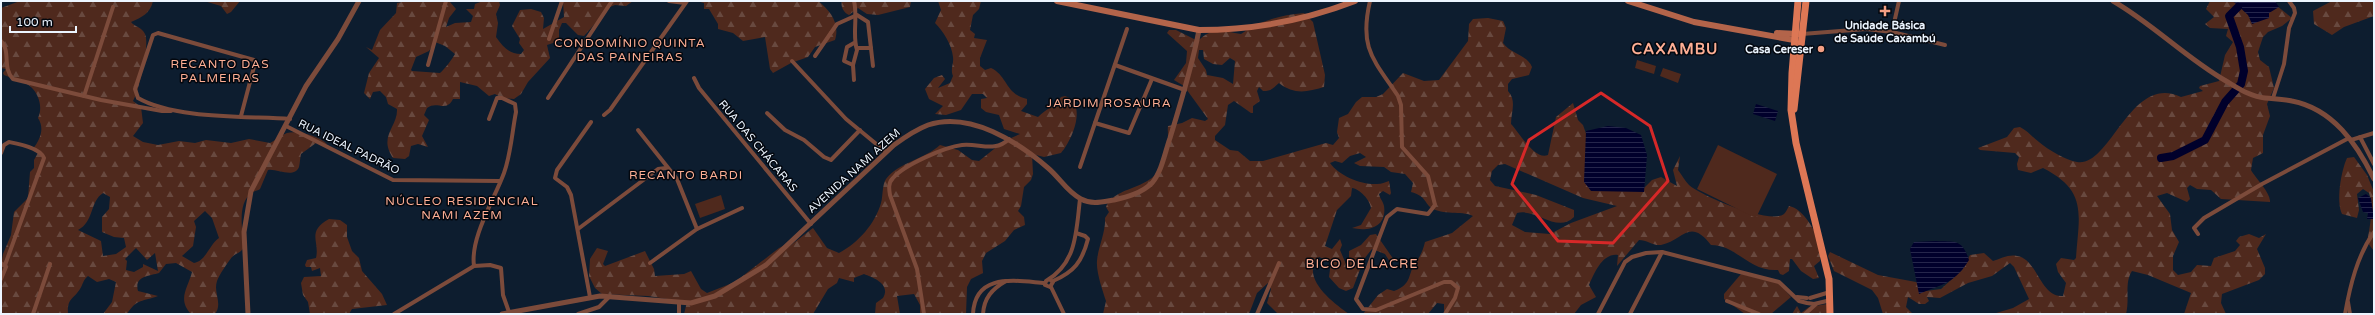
<svg xmlns="http://www.w3.org/2000/svg" width="2375" height="315" font-family="'Varela Round',sans-serif">
	<style>
		.forest { fill: url(#forest-firs); fill-rule: evenodd }
		.garden { fill: #4f291d }
		.water { fill: url(#water-rules) }
		.lines { fill: none; stroke-linecap: round; stroke-linejoin: round }
		.river { stroke: #00002b; stroke-width: 8 }
		.minor { stroke: #7c4b3b; stroke-width: 4 }
		.tertiary { stroke: #7c4b3b; stroke-width: 5 }
		.secondary { stroke: #b3644a; stroke-width: 6 }
		.primary { stroke: #d75; stroke-width: 7 }
		.marked { fill: none; stroke: #d62828; stroke-width: 3; stroke-linejoin: round }
		.poi-dot { fill: #f39f84; stroke: #03070e; stroke-width: 1.5 }
		.labels { text-anchor: middle; dominant-baseline: central; stroke-width: 3; stroke-linejoin: round; paint-order: stroke }
		.poi-label { font-size: 11px; font-weight: bold; fill: #ecf5ff; stroke: #03070e }
		.street-label { font-size: 11px; fill: #ecf5ff; stroke: #03070e }
		.neighbourhood-label { font-size: 12px; letter-spacing: 1px; fill: #fdae94; stroke: #03070e }
		.quarter-label { font-size: 13px; letter-spacing: 1px; fill: #fdae94; stroke: #03070e }
		.district-label { font-size: 15px; font-weight: bold; letter-spacing: 1px; fill: #fdae94; stroke: #03070e }
	</style>
	<defs>
		<pattern id="forest-firs" width="22" height="20" patternUnits="userSpaceOnUse"><rect width="22" height="20" fill="#4f291d"/><path d="M5 1l3.5 6h-7zM16 11l3.5 6h-7z" fill="#68493f"/></pattern>
		<pattern id="water-rules" width="6" height="5" patternUnits="userSpaceOnUse"><rect width="6" height="5" fill="#00002b"/><path d="M0 2.5h6" fill="none" stroke="#25264b"/></pattern>
	</defs>
	<rect width="100%" height="100%" fill="#0d1d2f"/>
	<g class="forest">
		<path d="M20,1H153C150,14 142,17 131,22C135,27 142,27 145,34C150,45 139,91 133,101L141,107L143,123L133,136L143,142L158,145L179,141L195,143L206,140L231,143L249,139L270,143C276,140 281,135 287,133C297,130 320,136 327,144L316,143L301,154C300,158 300,163 299,167C294,179 276,168 268,170L260,189C257,191 254,191 252,193C236,203 243,233 244,247C241,253 236,253 232,257C228,262 219,275 217,281C213,293 223,303 215,314H191C177,299 188,288 192,272L176,263L166,264L159,273C149,276 134,276 138,291L158,296C143,302 137,298 127,314H103L112,302L116,282L109,279L97,282L88,276C83,280 83,284 80,289C73,300 67,298 68,314H1V265L3,254L11,235L14,212L28,198L30,172L34,168V160L39,151L33,149C40,139 45,129 38,118C43,108 39,94 31,87C25,81 12,78 4,75L3,73L6,69L1,68V8ZM103,193L110,197L109,209L102,217V232L114,237L124,238L126,247L116,254L103,256L101,241L78,230C94,222 90,201 103,193ZM205,211L212,218L219,238C209,245 206,261 194,263L182,256L193,246L196,227L194,221ZM136,248L147,260L155,253L158,271L143,264V267L134,272L126,270L127,261L125,259Z"/>
		<path d="M204,1H240L231,12L227,14L221,6Z"/>
		<path d="M407,1H463L450,2L456,9L449,18L446,27L455,23L471,22L473,16L466,9H474L475,4L483,1H499L500,5L496,14L498,23L496,37C503,47 509,54 521,54L524,50L519,43L520,39L512,26L520,10L531,9L541,12L544,18L543,29L564,17L563,1H633L626,6L615,5L610,7L584,36L578,35L566,23H562L559,30V41L547,45L550,58L528,82L521,94L514,99L502,98L495,94L489,96L477,86L460,82V99H453C446,113 437,100 427,108L424,115L429,120L422,136L428,147L418,144L411,146L409,156L405,159L393,158C378,136 398,127 397,109L388,104L386,97L380,91L373,92L370,99L364,93L369,73L379,58L366,47L372,50L380,30L396,13L397,3ZM435,42L445,46L455,54C453,58 444,70 440,73L412,71L411,70L416,57L429,51Z"/>
		<path d="M697,1H818C831,11 840,24 835,40L815,47L808,57L791,63L773,73L770,69L765,37L743,41L733,33L718,29V24L709,9H704V3Z"/>
		<path d="M842,1H911L910,7L878,15L867,14L858,8L849,15C844,13 840,6 842,1Z"/>
		<path d="M938,1H981L979,9L973,15L970,30L975,34L974,38L987,40L980,58V66L985,70L991,68C1008,76 1005,94 1027,99V104L1021,111L1038,117C1046,109 1055,106 1061,97L1065,96C1088,103 1072,141 1061,153L1044,157L1032,154L1033,174L1031,180L1024,187L1021,206L1018,211L1024,217L1025,225L1014,230L1005,241L986,253L982,261L983,273L971,279L967,287L966,314H920V305L914,294L897,296L900,314H875L876,303L883,298C891,284 874,278 864,274L854,278V282L839,278L837,283L828,289L813,314H684L687,302L648,296L602,294L595,288L589,276L590,259L597,248L608,251L603,264L605,266L645,251L654,269L655,276L684,274L691,271L701,289L707,293L735,282L779,248L785,245L787,248L813,228L827,248L839,253C858,243 875,224 881,203C883,196 882,185 886,179C899,162 925,159 940,145L958,150L972,160L979,161L1004,141L1020,134L1004,129L999,115L986,112L981,108V99L987,98L983,94H972L961,110L946,115L935,114L943,106L929,99L925,89L934,78L942,75L945,79L938,88L950,83L953,76C950,68 954,65 953,57C952,45 943,31 935,23L941,10Z"/>
		<path d="M2210,1H2233L2251,17L2269,13L2277,6L2292,18L2282,26L2268,32L2263,37L2258,52L2260,60L2269,67L2274,88L2267,104L2270,116L2263,135V153L2253,158L2251,170C2256,179 2271,193 2270,202L2221,199L2211,190L2197,189L2190,185L2187,188L2190,199L2187,202L2167,193L2157,196L2170,214L2172,230L2179,242L2173,256V270L2178,275L2191,272L2197,265L2211,266L2214,258L2235,251L2240,245L2236,241L2239,237L2249,234L2259,238L2266,234L2257,249L2265,268V274L2259,280L2222,294L2221,303L2226,314H2184L2191,293L2148,275L2132,271C2124,283 2130,299 2126,314H1993L2013,308L2029,299L2014,267L2010,263L1992,276L1968,283L1940,298L1927,297L1929,301L1925,304H1919L1908,297L1906,307L1913,314H1883L1878,298L1872,290L1834,271L1828,256L1830,252L1878,275L1916,282L1926,291L1941,289L1962,270L1970,255L1984,253L1993,261C2000,259 2009,254 2017,256C2038,259 2040,298 2063,296L2066,283L2058,272L2056,264L2061,258L2074,260L2076,258C2079,214 2088,191 2043,168L2031,173L2018,170L2017,164L2019,157L2015,153L1980,150L1978,148L2007,137L2014,128L2020,127C2028,131 2032,137 2039,142C2048,150 2066,160 2077,162C2111,168 2130,73 2181,97L2203,91L2199,88L2200,86L2219,81L2225,55L2233,42L2226,36L2228,29L2210,28L2205,24L2214,17L2206,9Z"/>
		<path d="M2332,1H2374V16L2344,27L2332,35L2314,24L2313,11Z"/>
		<path d="M1304,13L1313,22L1325,75L1324,87C1307,92 1294,95 1279,83C1273,88 1272,91 1263,91L1259,87L1257,91L1260,101L1253,106V113H1251L1234,101L1228,105L1225,125L1215,136V140L1230,150L1238,151L1250,161H1263L1326,143L1333,145L1339,138L1337,132L1339,118L1348,114L1356,102L1362,97H1376L1383,94L1403,73L1424,81L1439,80L1468,41L1469,24L1473,19L1488,18L1503,21L1506,28L1503,43C1511,54 1527,55 1532,67L1529,75L1512,79L1508,84V91C1517,101 1511,112 1511,124C1519,132 1535,161 1548,155L1556,117L1573,103L1578,120L1583,125L1590,145L1643,189L1652,180L1661,177L1677,186L1673,170L1680,156L1678,170C1682,175 1685,181 1689,185C1701,196 1770,225 1784,214C1786,212 1788,208 1789,206C1803,208 1817,233 1820,245C1821,250 1820,256 1820,261L1814,266L1819,278L1813,279L1801,271L1792,259H1790L1789,271L1783,275L1780,274L1778,270C1749,272 1737,245 1711,245C1689,217 1683,241 1661,245C1653,246 1647,240 1639,240L1617,266L1618,255C1602,253 1594,274 1589,285L1596,297L1581,305L1574,314H1444V304L1437,303L1428,314H1363L1378,295L1387,289L1394,291C1413,284 1407,274 1416,262C1421,255 1423,250 1425,242L1452,233L1473,216C1465,211 1446,215 1433,209C1424,204 1427,196 1411,192L1413,183L1405,174L1391,172L1384,167L1360,166L1354,163L1366,157L1360,153L1350,156L1342,163L1335,161L1330,163C1339,176 1362,185 1377,184C1382,184 1385,182 1389,181L1391,193L1390,195L1383,191L1379,194C1380,199 1383,201 1384,206C1387,226 1370,232 1352,228L1361,225L1371,208C1370,200 1360,189 1352,188L1351,196L1337,210L1325,246L1332,249L1340,239L1342,245L1340,250L1346,264L1349,261V251L1361,245L1370,235L1376,234L1394,260L1390,262L1385,254L1372,249L1364,259L1353,288L1346,291L1339,288L1329,277L1331,262L1319,257C1299,277 1333,303 1349,314H1278L1267,303L1271,289L1268,283L1257,293L1249,314H1103L1106,301C1103,292 1096,272 1097,261C1098,247 1106,232 1105,218L1109,212L1106,207C1117,182 1159,194 1168,151C1170,144 1167,135 1168,126L1182,123L1192,118L1205,121L1208,119L1184,86L1174,80L1186,63L1187,51L1167,33L1169,30H1176L1198,41C1213,26 1223,31 1241,34C1259,21 1281,15 1304,13ZM1199,50H1203L1204,59L1213,64L1222,65L1230,58L1235,61L1233,84L1223,78L1207,75L1206,70L1198,58ZM1505,164L1583,198L1617,206L1571,223L1550,234L1525,232L1512,225L1517,213C1536,208 1557,234 1574,217V210L1536,195L1495,186L1490,180L1492,171L1498,165Z"/>
		<path d="M2354,157L2367,175L2374,192V251L2367,242C2370,227 2374,206 2369,193L2363,189L2357,194L2359,210L2357,218L2342,214C2336,201 2341,171 2347,158Z"/>
		<path d="M329,219L340,220L347,225V237L352,251L359,258L362,271L382,294L387,305L352,309L349,314H310L308,302L303,295L301,283L304,277L321,276L320,268L312,271L311,267H306L305,265L307,260L316,258C320,241 306,232 329,219Z"/>
		<path d="M1741,274L1779,283L1791,297L1771,314H1745L1724,299V294Z"/>
		<path d="M1827,304L1828,314H1792L1797,306L1801,313L1809,307Z"/>
	</g>
	<g class="garden">
		<path d="M1637,60L1656,66L1654,74L1635,68Z"/>
		<path d="M1663,68L1681,74L1678,83L1660,76Z"/>
		<path d="M1718,145L1777,174L1756,218L1697,189Z"/>
		<path d="M721,195L725,209L700,218L695,204Z"/>
	</g>
	<g class="water">
		<path d="M2233,1H2275L2279,7L2269,13V18L2252,24L2248,15Z"/>
		<path d="M1756,104L1778,111L1775,121L1753,114Z"/>
		<path d="M1608,126L1626,128L1641,135L1647,155L1644,192L1591,191L1584,182L1586,131Z"/>
		<path d="M2366,194L2371,198L2374,219H2367L2368,213L2363,212L2358,198Z"/>
		<path d="M1936,241C1956,242 1962,239 1969,260C1955,283 1943,284 1919,294L1910,249L1914,242Z"/>
	</g>
	<g class="lines">
		<path class="river" d="M2161,158L2173,156L2205,140L2225,102L2241,84L2244,71L2240,47L2229,16L2238,7"/>
		<g class="minor">
			<path d="M669,1L685,3"/>
			<path d="M1370,1C1359,48 1373,59 1398,96L1401,105L1402,147L1428,176L1435,205L1428,214L1397,209L1387,217L1356,299L1363,309L1376,310L1444,282H1451L1458,288L1455,298L1445,314"/>
			<path d="M1892,32L1899,1"/>
			<path d="M1802,34L1866,29L1892,32L1945,45"/>
			<path d="M549,39L562,1"/>
			<path d="M1,41C11,51 2,68 13,79L101,100L162,111H171"/>
			<path d="M857,48H871"/>
			<path d="M815,56L837,24L857,15L868,22L873,66"/>
			<path d="M792,61L846,119L886,152"/>
			<path d="M428,65L446,1"/>
			<path d="M853,65L844,61L847,47L854,43"/>
			<path d="M1115,65L1185,90"/>
			<path d="M694,78L699,88L811,224"/>
			<path d="M854,80L853,65L857,50C852,35 858,18 854,1"/>
			<path d="M84,96L113,7"/>
			<path d="M548,98L612,1"/>
			<path d="M2273,98L2284,64L2289,28L2295,13L2294,8L2289,1"/>
			<path d="M767,113L785,130L804,140L824,157L831,160L860,130"/>
			<path d="M604,115L610,110L687,1"/>
			<path d="M241,116L255,63L254,60L165,35L158,33L153,35L135,89L138,98C174,119 247,116 290,119"/>
			<path d="M489,119L497,98H502L515,104L516,112C512,132 511,154 504,173C494,200 470,238 474,266L490,265L501,268L503,295L509,312"/>
			<path d="M1095,123L1129,133L1152,79"/>
			<path d="M286,126L393,180L500,181"/>
			<path d="M638,130L677,179L697,229"/>
			<path d="M2360,137L2374,164"/>
			<path d="M2351,140L2374,133"/>
			<path d="M1,153L4,145L9,142C19,144 40,148 44,158L5,265"/>
			<path d="M1080,167L1127,29"/>
			<path d="M578,229L658,169L666,168"/>
			<path d="M2198,234L2194,228L2204,218L2262,184L2349,138"/>
			<path d="M1,263L6,267L1,279"/>
			<path d="M650,263L697,229L742,208"/>
			<path d="M1049,279L1053,282L1050,287L1045,285L1046,281C1077,263 1076,232 1080,199"/>
			<path d="M1053,281C1074,272 1082,262 1088,239L1085,236L1076,233"/>
			<path d="M1051,287L1064,314"/>
			<path d="M590,297L571,195L567,187L555,178L557,170L591,122"/>
			<path d="M1797,297L1807,298"/>
			<path d="M1810,298L1830,292"/>
			<path d="M1727,301L1759,314"/>
			<path d="M2348,302L2350,314"/>
			<path d="M679,303V314"/>
			<path d="M33,314L50,264"/>
			<path d="M394,314L474,266"/>
			<path d="M578,314L599,307L610,296"/>
			<path d="M924,314L917,269L890,195C889,189 888,183 893,178C904,165 945,147 962,145C979,143 995,153 1009,139"/>
			<path d="M973,314C975,272 1016,281 1045,283"/>
			<path d="M983,314C984,298 992,289 1006,281"/>
			<path d="M1257,314L1279,263"/>
			<path d="M1598,314L1625,262L1632,257L1646,253L1662,252L1779,282L1799,301L1807,303L1814,304L1831,300"/>
			<path d="M1630,314L1662,252"/>
			<path d="M1805,314L1816,304"/>
			<path d="M2345,314C2350,286 2357,256 2374,232"/>
		</g>
		<g class="tertiary">
			<path d="M2113,1C2153,24 2186,58 2226,81C2238,88 2251,97 2265,98C2274,99 2283,99 2292,101C2333,109 2357,144 2374,179"/>
			<path d="M248,314L244,232L251,191L306,86L338,39L359,1"/>
			<path d="M502,314L600,296L691,303L715,296L766,265L894,145C905,137 915,130 928,125C970,111 1018,142 1048,168C1060,178 1067,192 1081,199C1092,205 1102,202 1114,200C1127,197 1142,193 1152,183C1162,171 1165,152 1170,138C1181,102 1192,67 1199,30"/>
		</g>
		<g class="secondary">
			<path d="M1057,1L1199,30C1251,30 1306,20 1355,1"/>
			<path d="M1628,1L1694,22L1794,40"/>
			<path d="M1777,33L1799,34"/>
		</g>
		<g class="primary">
			<path d="M1798,1L1792,73L1791,110L1796,143L1829,279L1830,314"/>
			<path d="M1794,109L1806,1"/>
		</g>
	</g>
	<path class="marked" d="M1601,93L1650,126L1668,181L1613,243L1558,241L1512,184L1529,140Z"/>
	<g class="poi-dot">
		<path d="M1883 5h4v4h4v4h-4v4h-4v-4h-4v-4h4z"/>
		<circle cx="1821" cy="49" r="4"/>
	</g>
	<g class="labels">
		<g class="poi-label">
			<text x="1885" y="25">Unidade Básica<tspan x="1885" dy="13">de Saúde Caxambú</tspan></text>
			<text x="1813" y="49" text-anchor="end">Casa Cereser</text>
		</g>
		<g class="street-label">
			<text transform="translate(758 146) rotate(50)">RUA DAS CHÁCARAS</text>
			<text transform="translate(349 147) rotate(26)">RUA IDEAL PADRÃO</text>
			<text transform="translate(854 171) rotate(-42)">AVENIDA NAMI AZEM</text>
		</g>
		<g class="neighbourhood-label">
			<text x="630" y="43">CONDOMÍNIO QUINTA<tspan x="630" dy="14">DAS PAINEIRAS</tspan></text>
			<text x="220" y="64">RECANTO DAS<tspan x="220" dy="14">PALMEIRAS</tspan></text>
			<text x="1109" y="103">JARDIM ROSAURA</text>
			<text x="686" y="175">RECANTO BARDI</text>
			<text x="462" y="201">NÚCLEO RESIDENCIAL<tspan x="462" dy="14">NAMI AZEM</tspan></text>
		</g>
		<g class="quarter-label">
			<text x="1362" y="264">BICO DE LACRE</text>
		</g>
		<g class="district-label">
			<text x="1675" y="49">CAXAMBU</text>
		</g>
	</g>
	<rect width="2375" height="315" fill="none" stroke="#ecf5ff" stroke-width="4"/>
	<path d="M10 26v6h66v-6" fill="none" stroke="#ecf5ff" stroke-width="2"/>
	<text x="16" y="26" font-size="12" fill="#ecf5ff" stroke="#03070e" stroke-width="3" paint-order="stroke">100 m</text>
</svg>
